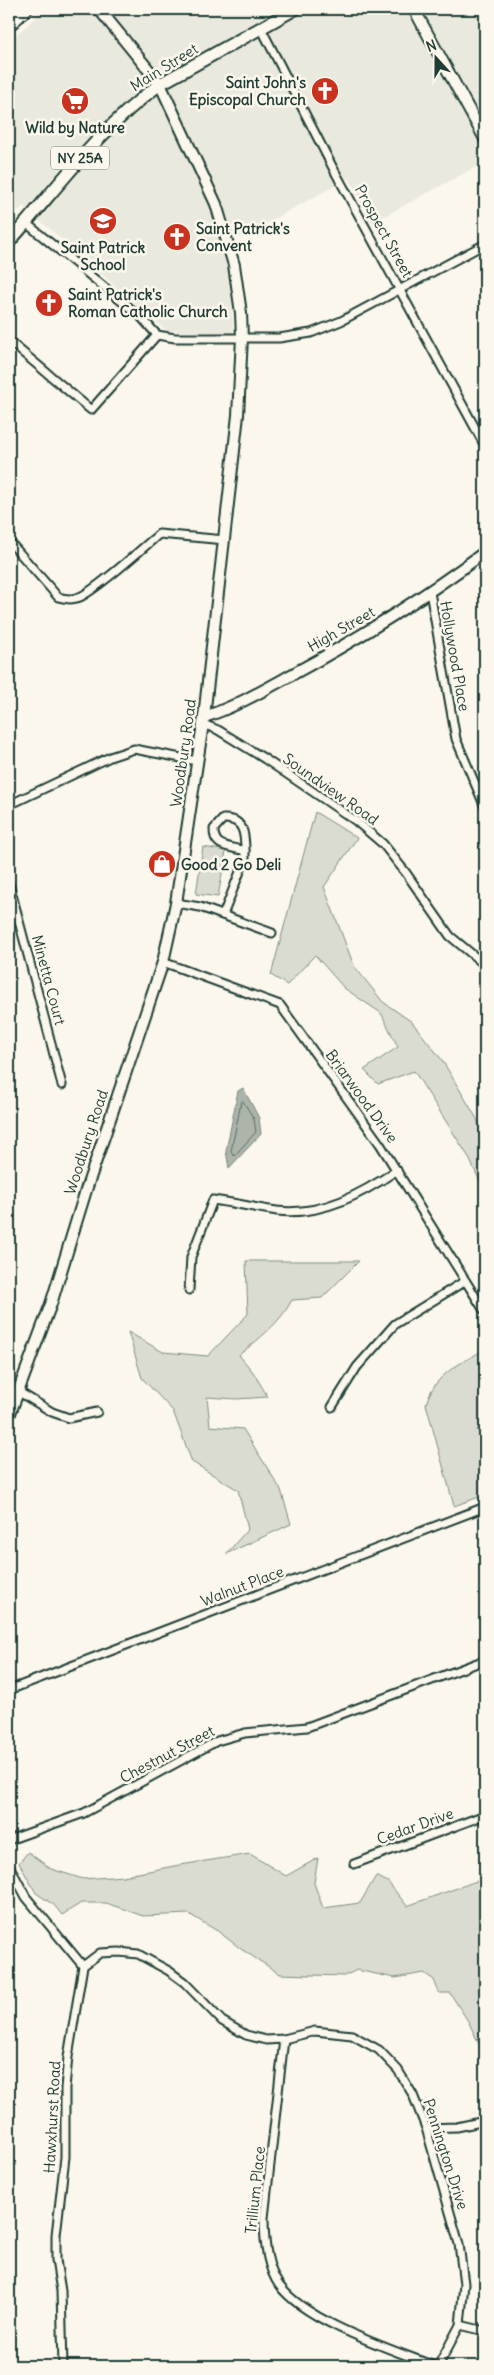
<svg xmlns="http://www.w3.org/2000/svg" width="494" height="2375" font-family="Delius,sans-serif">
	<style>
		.built { fill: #eae9de }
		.green { fill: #dbdcd1; stroke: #7d8c82 }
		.water { fill: #adb4aa; stroke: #74847b }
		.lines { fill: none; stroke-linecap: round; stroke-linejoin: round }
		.shore { stroke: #586d63; stroke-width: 1 }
		.street-casing { stroke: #1f3d34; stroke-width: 11 }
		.secondary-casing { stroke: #1f3d34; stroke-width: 14 }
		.primary-casing { stroke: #1f3d34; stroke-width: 15 }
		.street { stroke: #fbf7ec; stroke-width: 7 }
		.secondary { stroke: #fbf7ec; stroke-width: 10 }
		.primary { stroke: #fbf7ec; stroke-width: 11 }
		.labels { text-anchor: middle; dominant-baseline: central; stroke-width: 5; stroke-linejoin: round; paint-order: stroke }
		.shield { fill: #fbf7ec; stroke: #61756b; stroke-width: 1 }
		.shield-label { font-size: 14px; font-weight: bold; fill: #1f3d34 }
		.street-label { font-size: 15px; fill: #1f3d34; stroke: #fbf7ec }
		.poi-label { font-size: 15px; font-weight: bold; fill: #1f3d34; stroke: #fbf7ec; text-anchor: start }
	</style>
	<rect width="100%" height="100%" fill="#fbf7ec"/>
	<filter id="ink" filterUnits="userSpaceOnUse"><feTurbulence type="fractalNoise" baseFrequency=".02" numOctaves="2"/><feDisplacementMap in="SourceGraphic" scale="10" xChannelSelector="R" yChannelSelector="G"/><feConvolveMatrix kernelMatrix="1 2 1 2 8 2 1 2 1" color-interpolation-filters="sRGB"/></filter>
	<g filter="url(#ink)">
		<path class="built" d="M44,9H485V162L372,223L349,178L224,246L232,287L233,333L167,331L23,206L9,221V42Z"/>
		<g class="green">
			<path d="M315,812L357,838L324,887L354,966L383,1002L412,1022L442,1060L477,1119L485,1141V1192L468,1156L414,1071L378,1084L364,1070L398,1047L381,1013L344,988L315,955L287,985L271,975Z"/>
			<path d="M203,847L226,851L218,897L196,894Z"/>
			<path d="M246,1261H359L322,1298L292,1300C280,1323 259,1339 239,1355L253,1372L268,1397L236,1399L207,1397L210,1426L243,1429L281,1490L291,1524L226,1554L248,1529L238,1490L192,1462L173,1411L142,1378L128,1332L163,1352L208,1356L248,1314Z"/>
			<path d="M485,1349V1424L477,1429L485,1446V1495L454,1506L426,1404C435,1373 459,1365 485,1349Z"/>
			<path d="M28,1852L51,1869L83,1879L123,1876L174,1866L250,1854L286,1876L318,1858L314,1883L323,1908L360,1903L376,1876L388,1882L407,1906L485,1878V2052L481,2048L468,2021L450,1993H439L434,1980L424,1973L395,1978L357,1970L344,1976L280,1974L241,1949L219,1932L189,1914L143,1916L106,1903H81L62,1915L54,1905L36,1893L19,1863Z"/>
		</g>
		<path class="water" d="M243,1088L259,1118L261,1134L229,1168L226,1151L238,1091Z"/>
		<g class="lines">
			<path class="shore" d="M243,1101L254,1119L256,1132L234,1156L231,1151L241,1103Z"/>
			<defs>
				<g id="street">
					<path d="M261,28L333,168L485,446"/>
					<path d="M26,223L142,318L157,335"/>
					<path d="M157,335L175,338H279L311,333L341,321L485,244"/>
					<path d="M9,341L91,410L157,335"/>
					<path d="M9,541L58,597C65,599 70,600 77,598C92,594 144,547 159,534L225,540"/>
					<path d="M430,592L456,739L485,807"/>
					<path d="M203,724L218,730L265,759L356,821L383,844L406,873L450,936L485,965"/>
					<path d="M9,805L110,757L134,749L197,761"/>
					<path d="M223,819C244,818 245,834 245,851C231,846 213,849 214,829Z"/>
					<path d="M9,883L62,1085"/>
					<path d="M176,903L200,907L272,933"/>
					<path d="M223,915L245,859V851"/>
					<path d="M163,962L280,1005L380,1144L485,1312"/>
					<path d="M189,1290L191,1257L213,1200C235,1203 256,1208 277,1211C322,1216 362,1194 397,1170"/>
					<path d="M19,1392L52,1412L69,1418L97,1412"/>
					<path d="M332,1407L357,1367L395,1324L465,1281"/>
					<path d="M9,1690L485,1507"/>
					<path d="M9,1840L84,1813L217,1741L245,1733L307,1727L485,1660"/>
					<path d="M354,1864L485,1815"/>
					<path d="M9,1865L26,1897L83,1966L68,2057L65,2088V2157L56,2235V2260L61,2291L63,2366"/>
					<path d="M83,1966L100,1953L119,1952L138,1954L169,1971L184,1982L222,2021L246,2035L266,2040L284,2039L315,2031L352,2035L379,2050L398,2070L413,2095L426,2128L459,2244L464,2284L460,2325L438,2366"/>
					<path d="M284,2039L264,2218C264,2240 266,2266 279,2285C306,2322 391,2349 434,2366"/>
					<path d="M426,2128L457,2127L485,2121"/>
					<path d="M460,2325L485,2331"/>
				</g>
				<g id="secondary">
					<path d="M414,9L485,139"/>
					<path d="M9,26L27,9"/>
					<path d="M204,717C235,707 264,690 293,674C360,638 424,597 485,552"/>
					<path d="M9,1416L51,1304L87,1187L163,962L176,903L204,717L238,415L242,338L241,313L234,265L216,204L160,84L99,9"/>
				</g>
				<path id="primary" d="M9,242C58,187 100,128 160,84L295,9"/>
			</defs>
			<use href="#street" class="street-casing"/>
			<use href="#secondary" class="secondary-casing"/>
			<use href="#primary" class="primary-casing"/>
			<use href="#street" class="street"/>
			<use href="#secondary" class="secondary"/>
			<use href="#primary" class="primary"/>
		</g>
	</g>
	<defs>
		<symbol id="church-disc" viewBox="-11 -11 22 22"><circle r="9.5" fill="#c8321e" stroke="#fbf7ec"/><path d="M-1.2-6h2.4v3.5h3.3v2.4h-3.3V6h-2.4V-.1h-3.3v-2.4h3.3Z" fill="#fff"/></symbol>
		<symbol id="supermarket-disc" viewBox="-11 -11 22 22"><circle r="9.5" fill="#c8321e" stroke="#fbf7ec"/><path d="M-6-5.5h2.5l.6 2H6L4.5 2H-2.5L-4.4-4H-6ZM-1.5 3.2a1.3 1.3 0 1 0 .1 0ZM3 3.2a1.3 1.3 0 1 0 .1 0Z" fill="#fff"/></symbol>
		<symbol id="school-disc" viewBox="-11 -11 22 22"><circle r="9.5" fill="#c8321e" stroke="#fbf7ec"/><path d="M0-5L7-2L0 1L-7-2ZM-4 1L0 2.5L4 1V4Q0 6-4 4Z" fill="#fff"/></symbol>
		<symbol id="shop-disc" viewBox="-11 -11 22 22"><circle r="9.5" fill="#c8321e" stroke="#fbf7ec"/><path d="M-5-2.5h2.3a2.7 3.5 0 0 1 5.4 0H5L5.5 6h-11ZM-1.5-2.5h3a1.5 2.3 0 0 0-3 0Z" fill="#fff"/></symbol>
	</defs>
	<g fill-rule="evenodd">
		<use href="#church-disc" x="309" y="75" width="32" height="32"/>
		<use href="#supermarket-disc" x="59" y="85" width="32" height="32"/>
		<use href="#school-disc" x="87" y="205" width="32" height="32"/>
		<use href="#church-disc" x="161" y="221" width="32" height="32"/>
		<use href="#church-disc" x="33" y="287" width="32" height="32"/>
		<use href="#shop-disc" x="146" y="848" width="32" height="32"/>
	</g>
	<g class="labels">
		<rect class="shield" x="51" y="146.5" width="58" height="23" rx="4"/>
		<g class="shield-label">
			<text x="80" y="158">NY 25A</text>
		</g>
		<g class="street-label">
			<text transform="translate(164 67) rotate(-32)">Main Street</text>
			<text transform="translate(384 231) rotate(61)">Prospect Street</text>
			<text transform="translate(341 629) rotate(-30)">High Street</text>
			<text transform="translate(455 656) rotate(80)">Hollywood Place</text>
			<text transform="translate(183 753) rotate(-82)">Woodbury Road</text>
			<text transform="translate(331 789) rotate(35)">Soundview Road</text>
			<text transform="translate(49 980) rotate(75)">Minetta Court</text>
			<text transform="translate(362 1096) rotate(54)">Briarwood Drive</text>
			<text transform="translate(86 1142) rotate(-72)">Woodbury Road</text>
			<text transform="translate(242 1586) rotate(-21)">Walnut Place</text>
			<text transform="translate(167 1754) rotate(-28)">Chestnut Street</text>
			<text transform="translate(415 1826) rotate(-20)">Cedar Drive</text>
			<text transform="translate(52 2117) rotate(-87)">Hawxhurst Road</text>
			<text transform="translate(446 2154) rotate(72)">Pennington Drive</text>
			<text transform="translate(255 2190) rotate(-84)">Trillium Place</text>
		</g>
		<g class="poi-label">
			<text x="306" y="82" text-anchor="end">Saint John's<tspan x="306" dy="17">Episcopal Church</tspan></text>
			<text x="75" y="127" text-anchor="middle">Wild by Nature</text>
			<text x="196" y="228">Saint Patrick's<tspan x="196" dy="17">Convent</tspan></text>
			<text x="103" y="247" text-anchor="middle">Saint Patrick<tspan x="103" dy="17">School</tspan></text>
			<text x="68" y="294">Saint Patrick's<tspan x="68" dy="17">Roman Catholic Church</tspan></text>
			<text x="181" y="864">Good 2 Go Deli</text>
		</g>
	</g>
	<rect width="494" height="2375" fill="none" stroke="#fbf7ec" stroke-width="30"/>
	<rect x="15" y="15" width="464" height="2345" fill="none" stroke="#1f3d34" stroke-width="2" filter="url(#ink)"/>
	<g transform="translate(436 58) rotate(339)" stroke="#fbf7ec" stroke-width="4" paint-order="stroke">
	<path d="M0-4L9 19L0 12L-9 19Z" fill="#1f3d34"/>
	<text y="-8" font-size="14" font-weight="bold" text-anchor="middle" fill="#1f3d34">N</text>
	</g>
</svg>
